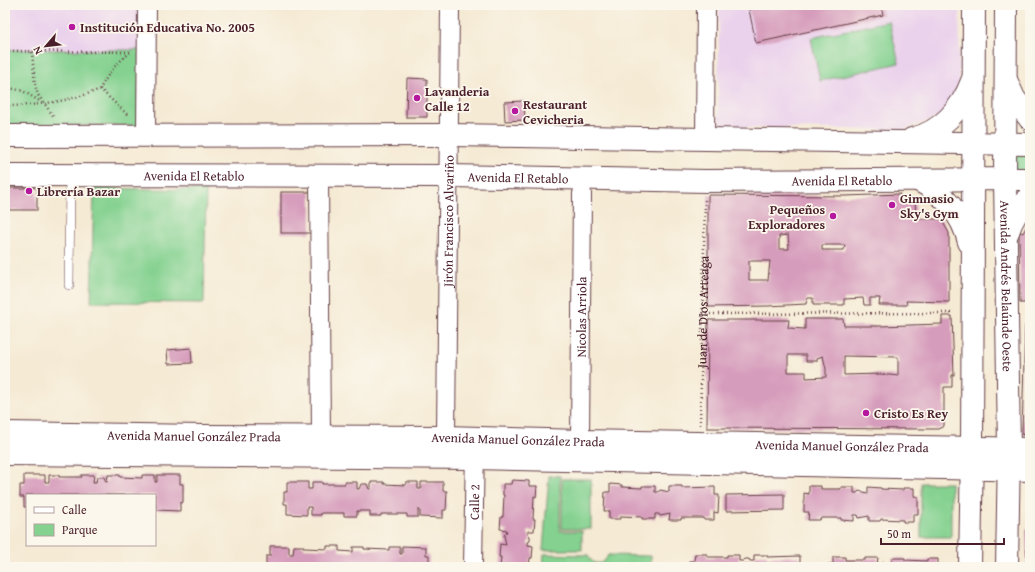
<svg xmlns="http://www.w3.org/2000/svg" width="1035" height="572" font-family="'Gentium Book Plus',serif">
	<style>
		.built { fill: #ead1ec }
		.green { fill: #84d190; stroke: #67785e }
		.building { fill: #d69cbb; fill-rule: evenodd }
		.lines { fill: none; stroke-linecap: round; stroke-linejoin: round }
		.lane-casing { stroke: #643d44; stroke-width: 10 }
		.street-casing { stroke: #643d44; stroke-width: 20 }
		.secondary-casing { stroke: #643d44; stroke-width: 24 }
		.path { stroke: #643d44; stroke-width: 2.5; stroke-dasharray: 1 3; stroke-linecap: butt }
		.lane { stroke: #fff; stroke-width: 9 }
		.street { stroke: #fff; stroke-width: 18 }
		.secondary { stroke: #fff; stroke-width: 22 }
		.poi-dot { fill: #b5179e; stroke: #fbf7ec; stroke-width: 1.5 }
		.labels { text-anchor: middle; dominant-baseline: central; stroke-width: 3.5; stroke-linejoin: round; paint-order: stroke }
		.poi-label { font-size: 13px; font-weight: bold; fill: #4a1f2b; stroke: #fbf7ec; text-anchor: start }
		.street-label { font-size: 13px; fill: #4a1f2b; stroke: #fbf7ec }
	</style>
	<rect width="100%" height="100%" fill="#fbf7ec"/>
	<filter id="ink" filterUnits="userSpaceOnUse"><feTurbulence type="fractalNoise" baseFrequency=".025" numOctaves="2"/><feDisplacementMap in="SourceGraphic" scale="8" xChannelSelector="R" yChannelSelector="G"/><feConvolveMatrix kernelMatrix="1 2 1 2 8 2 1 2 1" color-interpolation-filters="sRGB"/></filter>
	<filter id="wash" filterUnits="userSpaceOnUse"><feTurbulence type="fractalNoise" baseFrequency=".012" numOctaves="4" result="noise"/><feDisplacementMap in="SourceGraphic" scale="16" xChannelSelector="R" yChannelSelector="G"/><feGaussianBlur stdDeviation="0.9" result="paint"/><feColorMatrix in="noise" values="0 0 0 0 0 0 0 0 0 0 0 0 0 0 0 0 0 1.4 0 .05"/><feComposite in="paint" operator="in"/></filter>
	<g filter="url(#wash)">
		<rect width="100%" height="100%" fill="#f5ead4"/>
		<g class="built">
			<path d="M5,5H139L140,50H5Z"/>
			<path d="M719,5H960L959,85L941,116L904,130L718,127Z"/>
		</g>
		<g class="green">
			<path d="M889,21L899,63L820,81L811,38Z"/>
			<path d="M5,50H140L139,126L5,125Z"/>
			<path d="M1012,151H1030V171H1011Z"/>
			<path d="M94,188L206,190L204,303L91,302Z"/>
			<path d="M549,476H560V531H582V550H543Z"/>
			<rect x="562" y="479" width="29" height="50"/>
			<rect x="921" y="483" width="30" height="54"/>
			<path d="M544,554L588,555C592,566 604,566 608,555L651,556V567H543Z"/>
		</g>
		<g id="blocks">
			<g class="building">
				<path d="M748,5H881L883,15L756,43Z"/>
				<path d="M407,78L427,79V117H406Z"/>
				<path d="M524,101L525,120L505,121L504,102Z"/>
				<rect x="5" y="188" width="32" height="22"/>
				<rect x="281" y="192" width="30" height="41"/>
				<path d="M900,194V199H915L916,219H941L949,233V302L906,301L907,305H879L880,298H870V305H864L863,298L844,299V305H813V298H807L806,304L768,306L708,307V195L845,196ZM788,235L789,249H779V236ZM822,245H845L844,250H822ZM749,261H770L768,280H749Z"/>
				<path d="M1030,214V303H1020L1019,232L1023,233L1030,220L1028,218Z"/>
				<path d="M942,316H952L954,375H952V387H944V426L938,429L707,428L708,320H789L788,328L805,329V319H843L844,326H879L942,324ZM788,355H806V361H817V358L823,356L826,369V377L806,378V372H788ZM844,356L898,357V376L881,374L844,375Z"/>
				<path d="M1025,325H1030V435H1022Z"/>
				<path d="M191,348L192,363L168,364L167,350Z"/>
				<path d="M24,475H45V482H49V475H59V477H82L81,475H94L93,482H96L97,477H104L106,482H107L108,475H120V477L142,478V475H155V482H157V475H180V484H183V502L180,503V511L156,510L155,495H27V507H24V497H20V485H24Z"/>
				<path d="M512,480L529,481V486H537L536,497L534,496L533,519H535L534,531H528V534L530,536V541L528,542V545L533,546L532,558H530L529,567H500L501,557H499L500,544L506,545L504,535L506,533L507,530L500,529L501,517H503L504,495H503V484H511Z"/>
				<path d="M287,482H308V489H312V482H322V484H345V482H357V489H359L361,484H367L369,489H371V482H384V484L406,485V482H418V489H421V482H443V491H447L446,510H443V518L420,517V510H418V517H407V514H381V516H370V511H357V516H344V513H321V515H311V507H307V515L287,514V504H284V492H287Z"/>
				<path d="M610,484L622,485V487L642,488V486H655V492H658L660,490L669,492V486H682V488L715,487V495H719L718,513L714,512V520H704V518H681V520H669L670,514L660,516L659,514H655V519H642V517L621,516V519H609V511H604L605,492H610Z"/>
				<path d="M809,486H821V489H841V487H854V493H857L859,491L868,493V487L881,488V489L903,490V488H914V496L918,497V514H913V522H903V520L881,519L880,521H869V516L859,518L858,515H854V521L841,520V518H821L820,520H808L809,512H804V493L809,494Z"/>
				<path d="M784,494V510L726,511V495Z"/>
				<path d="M1026,529H1030V567H1027Z"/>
				<path d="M270,546H289V554H293L294,546H304V548L327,549V546H339V551L353,552V547H364V549L389,550V547H400V554H402V546L426,547V555H429V567H266V556H270Z"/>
				<path d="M695,554H707V557H727V555H739V561H743L745,559H749L750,561H754V555H767V557L800,556V564H804V567H689V561H694Z"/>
				<path d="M833,557H845V560H865V558H878L877,564H881L883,562L892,564V558H905V560L927,561V559H938V567H828V564H833Z"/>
			</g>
		</g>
	</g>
	<g filter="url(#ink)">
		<use href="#blocks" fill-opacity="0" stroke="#643d44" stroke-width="1"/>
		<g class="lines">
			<defs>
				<path id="lane" d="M69,285L70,175"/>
				<g id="street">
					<path d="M146,135L147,5"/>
					<path d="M705,139L706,5"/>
					<path d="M319,176L321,437"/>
					<path id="s2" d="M446,437L450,5"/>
					<path id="s3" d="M580,441L582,193"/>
					<path id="s4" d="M473,567L475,444"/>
				</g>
				<g id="secondary">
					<path id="s5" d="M1006,5L1005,179L1009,449L1007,567"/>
					<path d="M1007,82L1014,98L1030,119"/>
					<path d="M5,136L449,135L1030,144"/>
					<path d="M912,139C941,132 962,109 972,81"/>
					<path id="s6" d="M5,175L449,176L706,181L1030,179"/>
					<path d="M918,180C943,193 962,214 969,242"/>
					<path d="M1008,232C1012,218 1020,207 1030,196"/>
					<path id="s7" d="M5,433L203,436L446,437L580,441L1030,449"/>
					<path d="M5,454L474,458L1030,470"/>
					<path d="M970,567L972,449L974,5"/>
				</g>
			</defs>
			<use href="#lane" class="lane-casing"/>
			<use href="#street" class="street-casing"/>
			<use href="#secondary" class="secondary-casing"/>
			<g class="path">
				<path d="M5,51L130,52"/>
				<path d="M32,52L35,85L38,95L54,117"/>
				<path d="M5,87L23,91L41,102"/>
				<path d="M100,89L129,116"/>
				<path d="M5,106C35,106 73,101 100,89C108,74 116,63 130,53"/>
				<path d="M702,314L954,313"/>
				<path id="s1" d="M700,425L705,200"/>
			</g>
			<use href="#lane" class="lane"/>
			<use href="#street" class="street"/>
			<use href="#secondary" class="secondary"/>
		</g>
	</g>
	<g class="poi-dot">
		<circle cx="72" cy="27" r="4"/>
		<circle cx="417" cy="98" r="4"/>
		<circle cx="515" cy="111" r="4"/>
		<circle cx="29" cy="191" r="4"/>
		<circle cx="892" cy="205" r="4"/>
		<circle cx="833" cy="216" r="4"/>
		<circle cx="866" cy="413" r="4"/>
	</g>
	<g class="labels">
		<g class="poi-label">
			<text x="80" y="27">Institución Educativa No. 2005</text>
			<text x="425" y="91">Lavanderia<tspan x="425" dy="15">Calle 12</tspan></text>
			<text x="523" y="104">Restaurant<tspan x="523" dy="15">Cevicheria</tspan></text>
			<text x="37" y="191">Librería Bazar</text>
			<text x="900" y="198">Gimnasio<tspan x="900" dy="15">Sky's Gym</tspan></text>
			<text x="825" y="209" text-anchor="end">Pequeños<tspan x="825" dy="15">Exploradores</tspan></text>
			<text x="874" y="413">Cristo Es Rey</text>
		</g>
		<g class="street-label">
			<text stroke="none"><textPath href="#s6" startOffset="189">Avenida El Retablo</textPath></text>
			<text stroke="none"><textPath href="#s6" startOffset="513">Avenida El Retablo</textPath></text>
			<text stroke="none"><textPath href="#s6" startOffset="837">Avenida El Retablo</textPath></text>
			<text stroke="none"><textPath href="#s2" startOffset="216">Jirón Francisco Alvariño</textPath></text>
			<text stroke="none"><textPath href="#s5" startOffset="281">Avenida Andrés Belaúnde Oeste</textPath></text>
			<text stroke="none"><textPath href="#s1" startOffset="113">Juan de Dios Arteaga</textPath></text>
			<text stroke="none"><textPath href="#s3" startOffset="124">Nicolas Arriola</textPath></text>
			<text stroke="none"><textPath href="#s7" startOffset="189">Avenida Manuel González Prada</textPath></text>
			<text stroke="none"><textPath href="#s7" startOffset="513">Avenida Manuel González Prada</textPath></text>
			<text stroke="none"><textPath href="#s7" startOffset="837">Avenida Manuel González Prada</textPath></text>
			<text stroke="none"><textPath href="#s4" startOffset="65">Calle 2</textPath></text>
		</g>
	</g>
	<rect width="1035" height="572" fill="none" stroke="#fbf7ec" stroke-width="20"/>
	<rect x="26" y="494" width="130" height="52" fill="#fbf7ec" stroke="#b4a19f"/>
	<rect x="34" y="507" width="20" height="6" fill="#ffffff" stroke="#b4a19f"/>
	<text x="62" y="514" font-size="12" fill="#4a1f2b">Calle</text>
	<rect x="34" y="524" width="20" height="12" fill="#84d190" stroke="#b4a19f"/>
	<text x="62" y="534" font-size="12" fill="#4a1f2b">Parque</text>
	<g transform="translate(46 46) rotate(242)" stroke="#fbf7ec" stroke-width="3" paint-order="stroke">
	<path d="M0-3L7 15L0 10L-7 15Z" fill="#4a1f2b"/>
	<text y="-6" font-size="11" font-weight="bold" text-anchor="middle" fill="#4a1f2b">N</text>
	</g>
	<path d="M881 538v6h123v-6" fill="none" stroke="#4a1f2b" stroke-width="2"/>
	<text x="887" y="538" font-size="12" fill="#4a1f2b" stroke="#fbf7ec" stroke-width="3" paint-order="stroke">50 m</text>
</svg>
